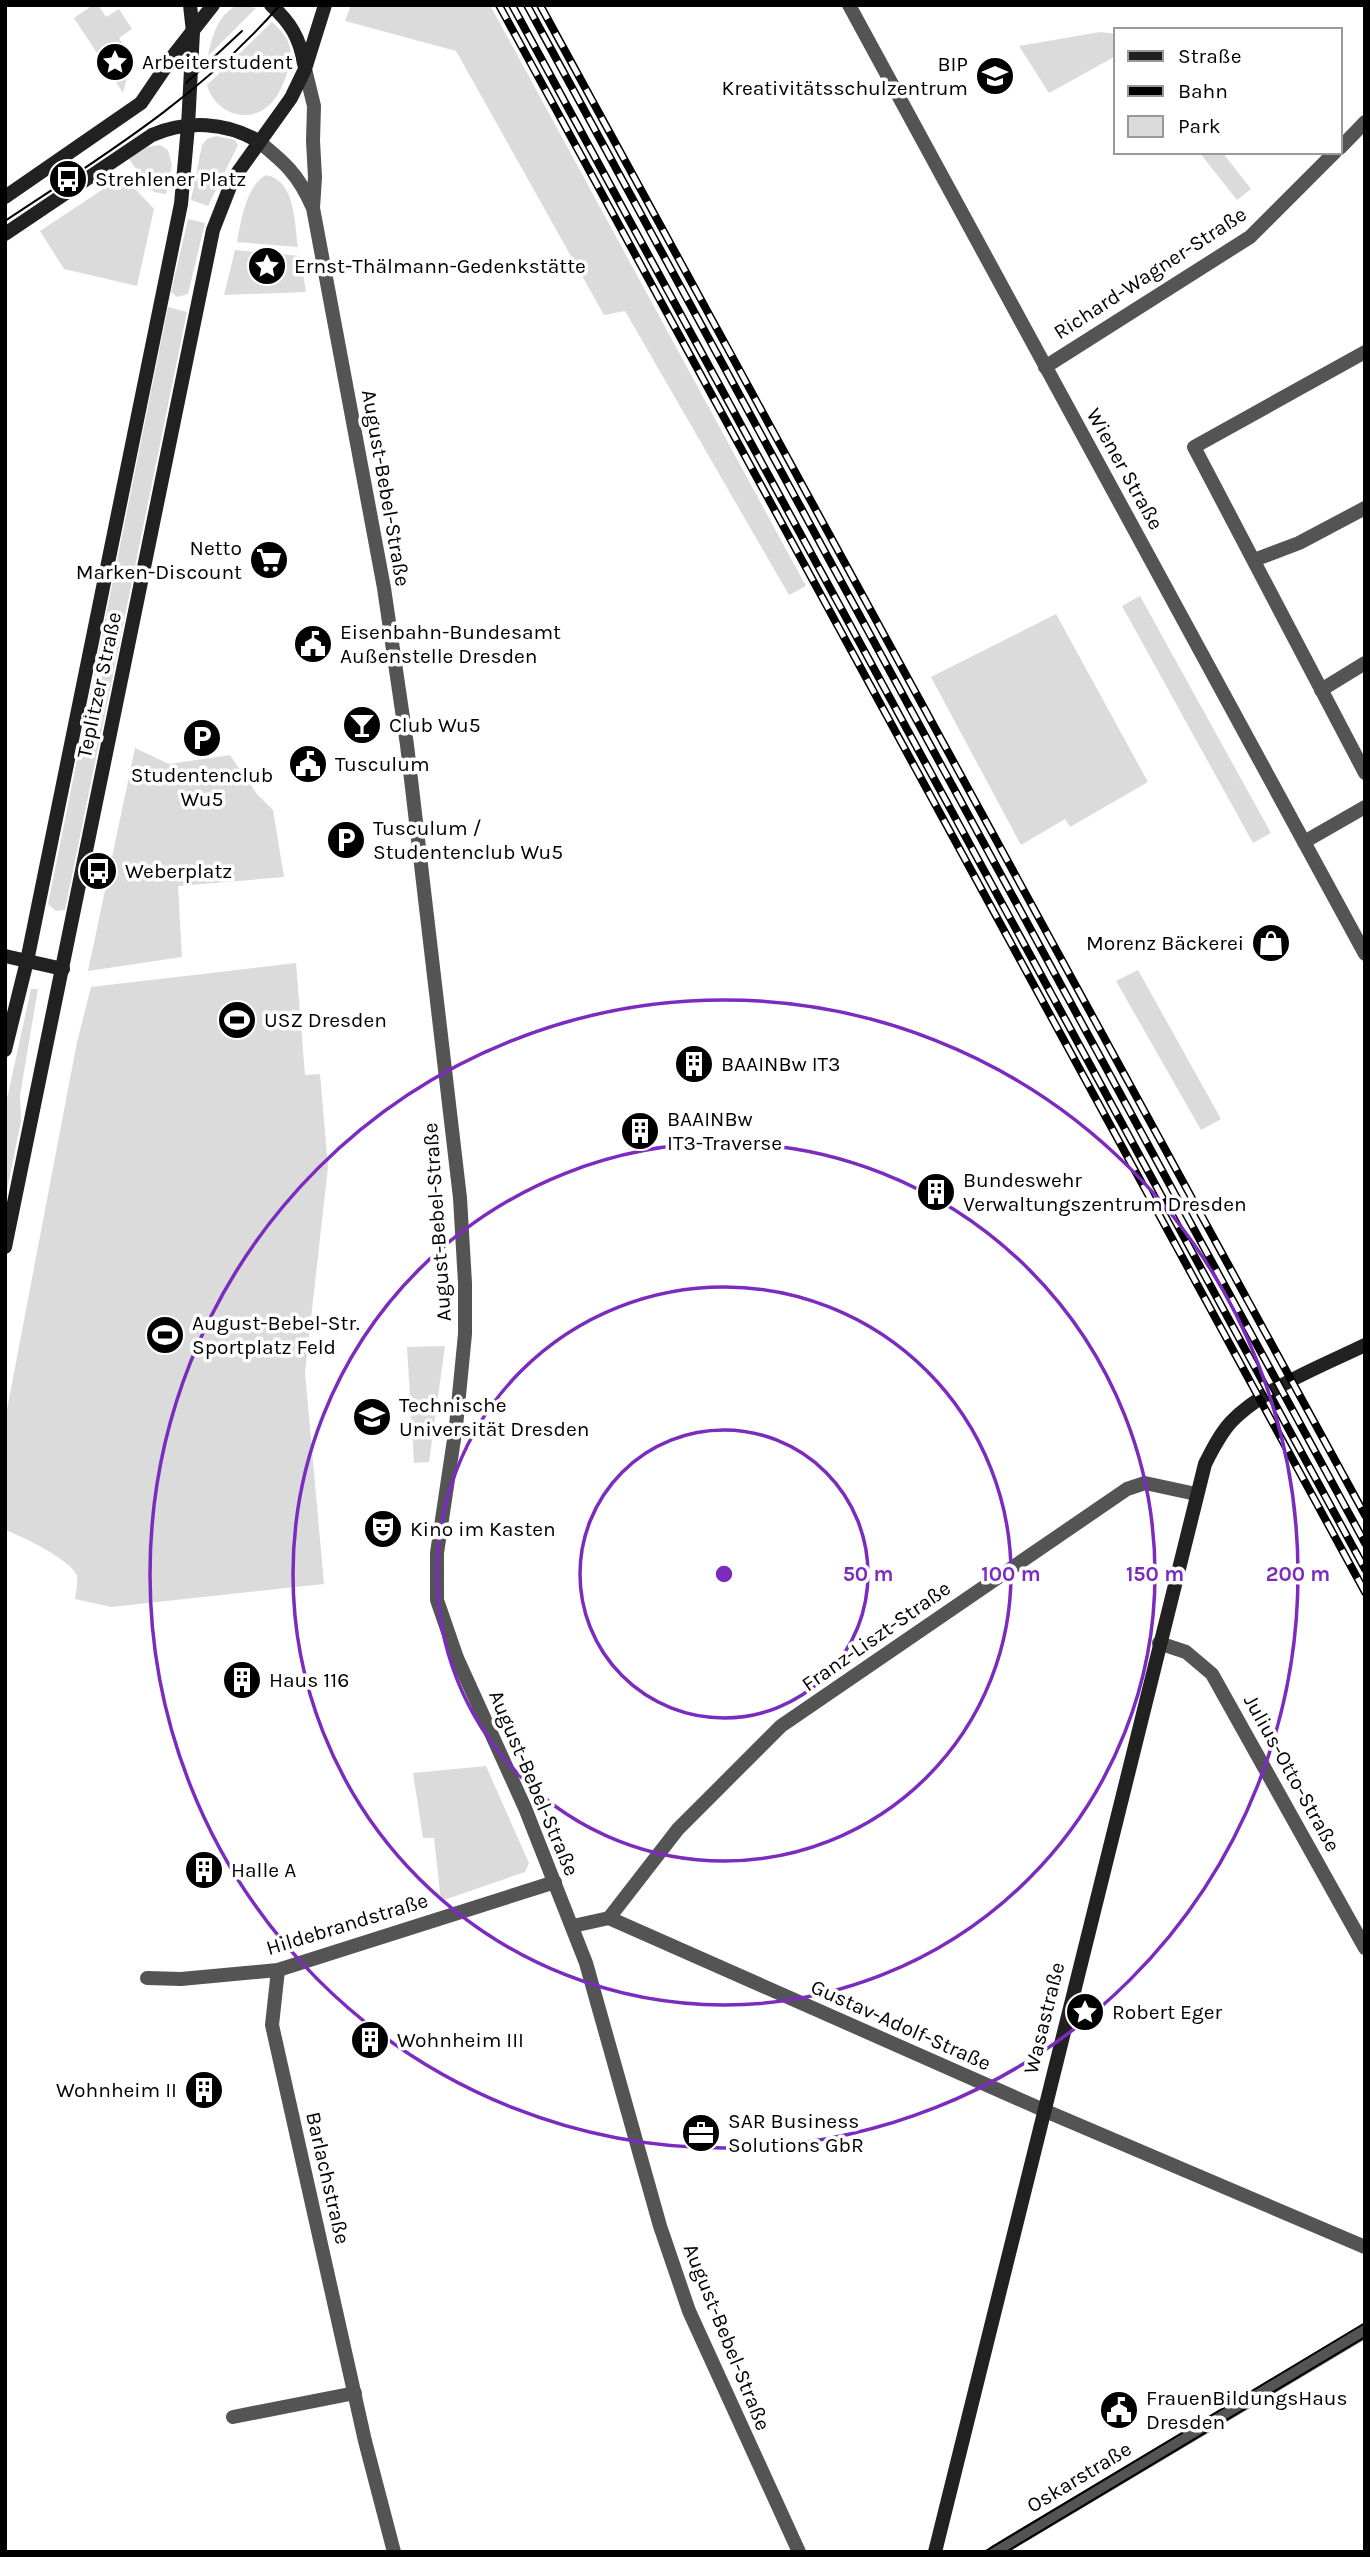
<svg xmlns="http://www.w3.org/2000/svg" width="1370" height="2557" font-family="Karla,sans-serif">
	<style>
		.green { fill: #dbdbdb }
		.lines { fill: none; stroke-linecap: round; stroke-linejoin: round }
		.street { stroke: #545454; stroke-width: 14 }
		.secondary { stroke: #212121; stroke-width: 14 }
		.tram { stroke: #000; stroke-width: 2 }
		.rail-casing { stroke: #000; stroke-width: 8 }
		.rail { stroke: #fff; stroke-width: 5; stroke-dasharray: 16; stroke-linecap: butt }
		.ring { fill: none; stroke: #7b2cbf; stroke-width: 3.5 }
		.labels { text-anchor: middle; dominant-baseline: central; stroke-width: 7; stroke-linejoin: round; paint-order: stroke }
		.poi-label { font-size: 21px; fill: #000; stroke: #fff; text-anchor: start }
		.street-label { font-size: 21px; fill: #000; stroke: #fff }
		.centre { fill: #7b2cbf; stroke: #fff; stroke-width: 3.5 }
		.ring-label { font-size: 21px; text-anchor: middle; font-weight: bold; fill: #7b2cbf; stroke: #fff; stroke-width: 7; stroke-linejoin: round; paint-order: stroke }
	</style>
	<rect width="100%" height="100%" fill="#fff"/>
	<g class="green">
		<path d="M93,5H98L106,17L119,9L132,29L119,38L132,59L123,93L74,18Z"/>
		<path d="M240,5L256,8L208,56C211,38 220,9 240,5Z"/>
		<path d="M351,5H490L806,586L789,595L625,311L604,315L456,51L345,21Z"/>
		<path d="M272,22C293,41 295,54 285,79C281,89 276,100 267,107C245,125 214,111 207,85Z"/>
		<path d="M1100,32L1116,34V56L1049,93L1019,46Z"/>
		<path d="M216,136L235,140L238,145L208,206L191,200L202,145L207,139Z"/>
		<path d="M160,145L168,150L172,165L166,194L154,192L145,181L149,179L146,174L141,176L129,159L147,147Z"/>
		<path d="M1199,152H1222L1251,189L1237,200Z"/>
		<path d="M266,175C296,181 294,222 298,247L237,242C241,221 246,186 266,175Z"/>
		<path d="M123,176L154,209L137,286L64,269L40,231Z"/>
		<path d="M188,219L205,223L188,294L177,297L171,292Z"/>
		<path d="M235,250L300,256L306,292L224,295Z"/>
		<path d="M168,307L187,312L65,910L56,911L48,904Z"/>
		<path d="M1140,596L1271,833L1253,843L1122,606Z"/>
		<path d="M1056,614L1148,782L1070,827L1065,819L1021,845L931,677Z"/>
		<path d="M135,748L169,764L230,755L257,794L273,810L284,877L178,886L182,957L88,971Z"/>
		<path d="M296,963L305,1075L320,1074L328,1167L305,1372L324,1584L111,1607L75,1599C76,1592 78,1582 77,1576C72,1560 21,1536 5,1530V1420L77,1042L91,987Z"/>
		<path d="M1138,970L1221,1119L1201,1130L1116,981Z"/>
		<path d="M31,989H38L20,1095L21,1121L5,1200V1108Z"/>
		<path d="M445,1346L429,1462L414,1463L407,1347Z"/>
		<path d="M486,1766L529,1863L525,1872L441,1901L434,1838H423L413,1773Z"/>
	</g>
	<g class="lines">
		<g class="street">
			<path d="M849,5L1365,954"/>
			<path d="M305,69L314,106L313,141L315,177L313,208L384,588L407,745L460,1198L465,1283V1334L456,1426L437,1553V1600L457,1658L525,1808L586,1963L660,2226L689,2311L799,2552"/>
			<path d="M258,141C285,163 298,174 312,206"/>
			<path d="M1340,148L1365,122"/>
			<path d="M1365,352L1194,447L1365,773"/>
			<path d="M1045,367L1250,237L1335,152"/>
			<path d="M1254,560L1299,543L1365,508"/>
			<path d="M1321,690L1365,663"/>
			<path d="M1304,842L1365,807"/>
			<path d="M1159,1643L1186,1652L1212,1674L1365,1948"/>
			<path d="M609,1918L678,1829L781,1726L1127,1489L1145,1483L1196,1494"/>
			<path d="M573,1926L609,1918L1048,2112L1365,2247"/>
			<path d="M278,1970L272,2025L365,2441L394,2552"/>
			<path d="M147,1978L181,1979L278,1970L555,1882"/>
			<path d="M233,2417L355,2393"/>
			<path d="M995,2552L1365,2331"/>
		</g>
		<g class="secondary">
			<path d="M271,5C290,22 300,38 304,64"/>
			<path d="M5,197L141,103L173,56L213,5"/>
			<path d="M5,234L152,135C187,120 226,122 258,141"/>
			<path d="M5,956L63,969"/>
			<path d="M5,1050L27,961L181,204L188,126L193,32L190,5"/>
			<path d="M5,1247L213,230L233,179L291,98L305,69L325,5"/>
			<path d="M935,2552L1205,1464C1212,1450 1220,1434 1231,1422C1262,1389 1324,1365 1365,1345"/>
		</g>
		<g class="tram">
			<path d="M186,83L242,31"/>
			<path d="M5,221C103,156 202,95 280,5"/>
			<path d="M984,2552L1365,2323"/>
			<path d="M1006,2552L1365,2337"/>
		</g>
		<defs>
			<g id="rail">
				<path d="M499,5L1365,1592"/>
				<path d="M512,5L1365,1569"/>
				<path d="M527,5L1365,1543"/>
				<path d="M540,5L1365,1515"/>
			</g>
		</defs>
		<use href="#rail" class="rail-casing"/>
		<use href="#rail" class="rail"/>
	</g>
	<g class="ring">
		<circle cx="724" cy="1574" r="144"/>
		<circle cx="724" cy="1574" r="287"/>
		<circle cx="724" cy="1574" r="431"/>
		<circle cx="724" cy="1574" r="574"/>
	</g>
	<defs>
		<symbol id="sight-disc" viewBox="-11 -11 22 22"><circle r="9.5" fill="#000" stroke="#fff"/><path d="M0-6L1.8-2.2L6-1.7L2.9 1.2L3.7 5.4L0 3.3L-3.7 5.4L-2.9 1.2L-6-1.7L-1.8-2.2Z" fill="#fff"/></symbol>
		<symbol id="school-disc" viewBox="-11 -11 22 22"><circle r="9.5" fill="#000" stroke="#fff"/><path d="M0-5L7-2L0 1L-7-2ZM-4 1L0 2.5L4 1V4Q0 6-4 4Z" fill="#fff"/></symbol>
		<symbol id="bus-disc" viewBox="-11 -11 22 22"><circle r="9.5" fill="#000" stroke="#fff"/><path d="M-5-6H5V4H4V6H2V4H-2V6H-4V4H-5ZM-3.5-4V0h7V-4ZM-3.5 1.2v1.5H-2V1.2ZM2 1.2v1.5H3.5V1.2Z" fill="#fff"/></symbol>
		<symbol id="supermarket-disc" viewBox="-11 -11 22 22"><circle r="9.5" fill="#000" stroke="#fff"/><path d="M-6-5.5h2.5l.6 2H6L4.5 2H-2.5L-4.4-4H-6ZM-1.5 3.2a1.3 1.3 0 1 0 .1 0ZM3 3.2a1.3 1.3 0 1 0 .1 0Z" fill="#fff"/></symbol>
		<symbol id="civic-disc" viewBox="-11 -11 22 22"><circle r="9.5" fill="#000" stroke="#fff"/><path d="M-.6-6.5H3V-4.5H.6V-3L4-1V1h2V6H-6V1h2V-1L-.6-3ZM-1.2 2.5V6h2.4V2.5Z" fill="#fff"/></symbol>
		<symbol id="bar-disc" viewBox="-11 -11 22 22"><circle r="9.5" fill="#000" stroke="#fff"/><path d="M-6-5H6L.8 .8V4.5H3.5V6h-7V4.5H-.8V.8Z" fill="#fff"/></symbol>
		<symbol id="parking-disc" viewBox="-11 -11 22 22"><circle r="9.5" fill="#000" stroke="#fff"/><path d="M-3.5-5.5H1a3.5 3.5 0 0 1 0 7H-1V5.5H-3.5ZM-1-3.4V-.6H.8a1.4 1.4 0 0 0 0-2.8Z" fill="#fff"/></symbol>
		<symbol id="shop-disc" viewBox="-11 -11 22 22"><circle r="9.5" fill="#000" stroke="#fff"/><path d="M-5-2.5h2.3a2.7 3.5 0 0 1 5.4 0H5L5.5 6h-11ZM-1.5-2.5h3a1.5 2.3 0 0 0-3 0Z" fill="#fff"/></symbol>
		<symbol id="stadium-disc" viewBox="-11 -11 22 22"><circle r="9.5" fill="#000" stroke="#fff"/><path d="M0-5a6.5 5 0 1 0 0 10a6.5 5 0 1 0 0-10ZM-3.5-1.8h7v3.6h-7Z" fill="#fff"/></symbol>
		<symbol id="building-disc" viewBox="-11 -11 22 22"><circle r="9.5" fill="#000" stroke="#fff"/><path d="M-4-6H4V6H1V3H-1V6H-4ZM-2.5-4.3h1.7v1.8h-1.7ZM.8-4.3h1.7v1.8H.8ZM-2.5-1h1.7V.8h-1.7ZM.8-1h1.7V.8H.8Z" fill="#fff"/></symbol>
		<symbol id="university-disc" viewBox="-11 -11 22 22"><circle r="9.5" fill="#000" stroke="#fff"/><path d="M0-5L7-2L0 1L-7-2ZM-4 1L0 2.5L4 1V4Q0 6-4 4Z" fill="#fff"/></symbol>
		<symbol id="theatre-disc" viewBox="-11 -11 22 22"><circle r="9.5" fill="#000" stroke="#fff"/><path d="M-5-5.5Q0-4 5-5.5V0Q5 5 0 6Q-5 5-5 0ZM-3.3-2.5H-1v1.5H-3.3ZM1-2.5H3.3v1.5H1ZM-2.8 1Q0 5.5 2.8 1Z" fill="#fff"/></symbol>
		<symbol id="office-disc" viewBox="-11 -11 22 22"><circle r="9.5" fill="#000" stroke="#fff"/><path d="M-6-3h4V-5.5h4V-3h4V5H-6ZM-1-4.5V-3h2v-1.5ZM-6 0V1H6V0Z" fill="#fff"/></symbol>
	</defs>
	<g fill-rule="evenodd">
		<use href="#sight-disc" x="93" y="40" width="44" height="44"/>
		<use href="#school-disc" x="973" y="54" width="44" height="44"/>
		<use href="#bus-disc" x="46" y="157" width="44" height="44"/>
		<use href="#sight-disc" x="245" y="244" width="44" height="44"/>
		<use href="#supermarket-disc" x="247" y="538" width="44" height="44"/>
		<use href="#civic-disc" x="291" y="622" width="44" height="44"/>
		<use href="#bar-disc" x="340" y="703" width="44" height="44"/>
		<use href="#parking-disc" x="180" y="716" width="44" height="44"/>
		<use href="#civic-disc" x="286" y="742" width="44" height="44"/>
		<use href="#parking-disc" x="324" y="818" width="44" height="44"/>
		<use href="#bus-disc" x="76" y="849" width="44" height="44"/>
		<use href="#shop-disc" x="1249" y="921" width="44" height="44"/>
		<use href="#stadium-disc" x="215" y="998" width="44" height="44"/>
		<use href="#building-disc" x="672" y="1042" width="44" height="44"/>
		<use href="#building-disc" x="618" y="1109" width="44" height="44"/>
		<use href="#building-disc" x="914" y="1170" width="44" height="44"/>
		<use href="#stadium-disc" x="143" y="1313" width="44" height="44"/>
		<use href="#university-disc" x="350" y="1395" width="44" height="44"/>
		<use href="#theatre-disc" x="361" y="1507" width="44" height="44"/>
		<use href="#building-disc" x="220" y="1658" width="44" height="44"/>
		<use href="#building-disc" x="182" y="1848" width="44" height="44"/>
		<use href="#sight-disc" x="1063" y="1990" width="44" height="44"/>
		<use href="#building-disc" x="348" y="2018" width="44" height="44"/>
		<use href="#building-disc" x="182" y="2068" width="44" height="44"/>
		<use href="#office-disc" x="679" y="2111" width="44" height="44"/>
		<use href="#civic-disc" x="1097" y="2388" width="44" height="44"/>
	</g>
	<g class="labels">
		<g class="poi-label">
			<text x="142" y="62">Arbeiterstudent</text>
			<text x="968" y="64" text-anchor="end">BIP<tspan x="968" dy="24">Kreativitätsschulzentrum</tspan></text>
			<text x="95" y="179">Strehlener Platz</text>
			<text x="294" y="266">Ernst-Thälmann-Gedenkstätte</text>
			<text x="242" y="548" text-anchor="end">Netto<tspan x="242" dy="24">Marken-Discount</tspan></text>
			<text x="340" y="632">Eisenbahn-Bundesamt<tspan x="340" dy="24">Außenstelle Dresden</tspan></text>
			<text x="389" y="725">Club Wu5</text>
			<text x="335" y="764">Tusculum</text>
			<text x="202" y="775" text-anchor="middle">Studentenclub<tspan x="202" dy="24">Wu5</tspan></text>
			<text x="373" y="828">Tusculum /<tspan x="373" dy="24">Studentenclub Wu5</tspan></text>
			<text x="125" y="871">Weberplatz</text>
			<text x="1244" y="943" text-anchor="end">Morenz Bäckerei</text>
			<text x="264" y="1020">USZ Dresden</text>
			<text x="721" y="1064">BAAINBw IT3</text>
			<text x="667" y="1119">BAAINBw<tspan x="667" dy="24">IT3-Traverse</tspan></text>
			<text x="963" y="1180">Bundeswehr<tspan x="963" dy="24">Verwaltungszentrum Dresden</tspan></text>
			<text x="192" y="1323">August-Bebel-Str.<tspan x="192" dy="24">Sportplatz Feld</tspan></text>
			<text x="399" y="1405">Technische<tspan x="399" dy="24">Universität Dresden</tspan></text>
			<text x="410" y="1529">Kino im Kasten</text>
			<text x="269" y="1680">Haus 116</text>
			<text x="231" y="1870">Halle A</text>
			<text x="1112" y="2012">Robert Eger</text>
			<text x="397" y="2040">Wohnheim III</text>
			<text x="177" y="2090" text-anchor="end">Wohnheim II</text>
			<text x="728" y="2121">SAR Business<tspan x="728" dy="24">Solutions GbR</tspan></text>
			<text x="1146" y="2398">FrauenBildungsHaus<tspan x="1146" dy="24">Dresden</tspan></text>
		</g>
		<g class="street-label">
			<text transform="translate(1150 273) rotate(-33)">Richard-Wagner-Straße</text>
			<text transform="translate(1125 469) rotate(61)">Wiener Straße</text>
			<text transform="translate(386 488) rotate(80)">August-Bebel-Straße</text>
			<text transform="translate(99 685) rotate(-78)">Teplitzer Straße</text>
			<text transform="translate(437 1222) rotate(-94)">August-Bebel-Straße</text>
			<text transform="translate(876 1636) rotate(-35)">Franz-Liszt-Straße</text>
			<text transform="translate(1292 1773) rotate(61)">Julius-Otto-Straße</text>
			<text transform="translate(534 1783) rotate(67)">August-Bebel-Straße</text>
			<text transform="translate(347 1924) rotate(-17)">Hildebrandstraße</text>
			<text transform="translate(1044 2018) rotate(-76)">Wasastraße</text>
			<text transform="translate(901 2025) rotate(24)">Gustav-Adolf-Straße</text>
			<text transform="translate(328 2178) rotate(77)">Barlachstraße</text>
			<text transform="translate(727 2337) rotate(68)">August-Bebel-Straße</text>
			<text transform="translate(1079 2477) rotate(-31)">Oskarstraße</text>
		</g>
	</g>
	<circle cx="724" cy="1574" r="10" class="centre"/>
	<g class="ring-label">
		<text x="868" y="1581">50 m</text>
		<text x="1011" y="1581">100 m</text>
		<text x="1155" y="1581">150 m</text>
		<text x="1298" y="1581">200 m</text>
	</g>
	<rect width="1370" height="2557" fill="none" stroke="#000000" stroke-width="14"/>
	<rect x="1114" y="28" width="228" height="126" fill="#ffffff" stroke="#999999" stroke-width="2"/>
	<rect x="1128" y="51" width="35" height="10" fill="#212121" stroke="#999999" stroke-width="2"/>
	<text x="1178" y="63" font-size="21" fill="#000000">Straße</text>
	<rect x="1128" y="86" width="35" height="10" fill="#000000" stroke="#999999" stroke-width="2"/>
	<text x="1178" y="98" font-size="21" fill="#000000">Bahn</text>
	<rect x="1128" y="116" width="35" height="21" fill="#dbdbdb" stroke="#999999" stroke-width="2"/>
	<text x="1178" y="133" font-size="21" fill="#000000">Park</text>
</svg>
